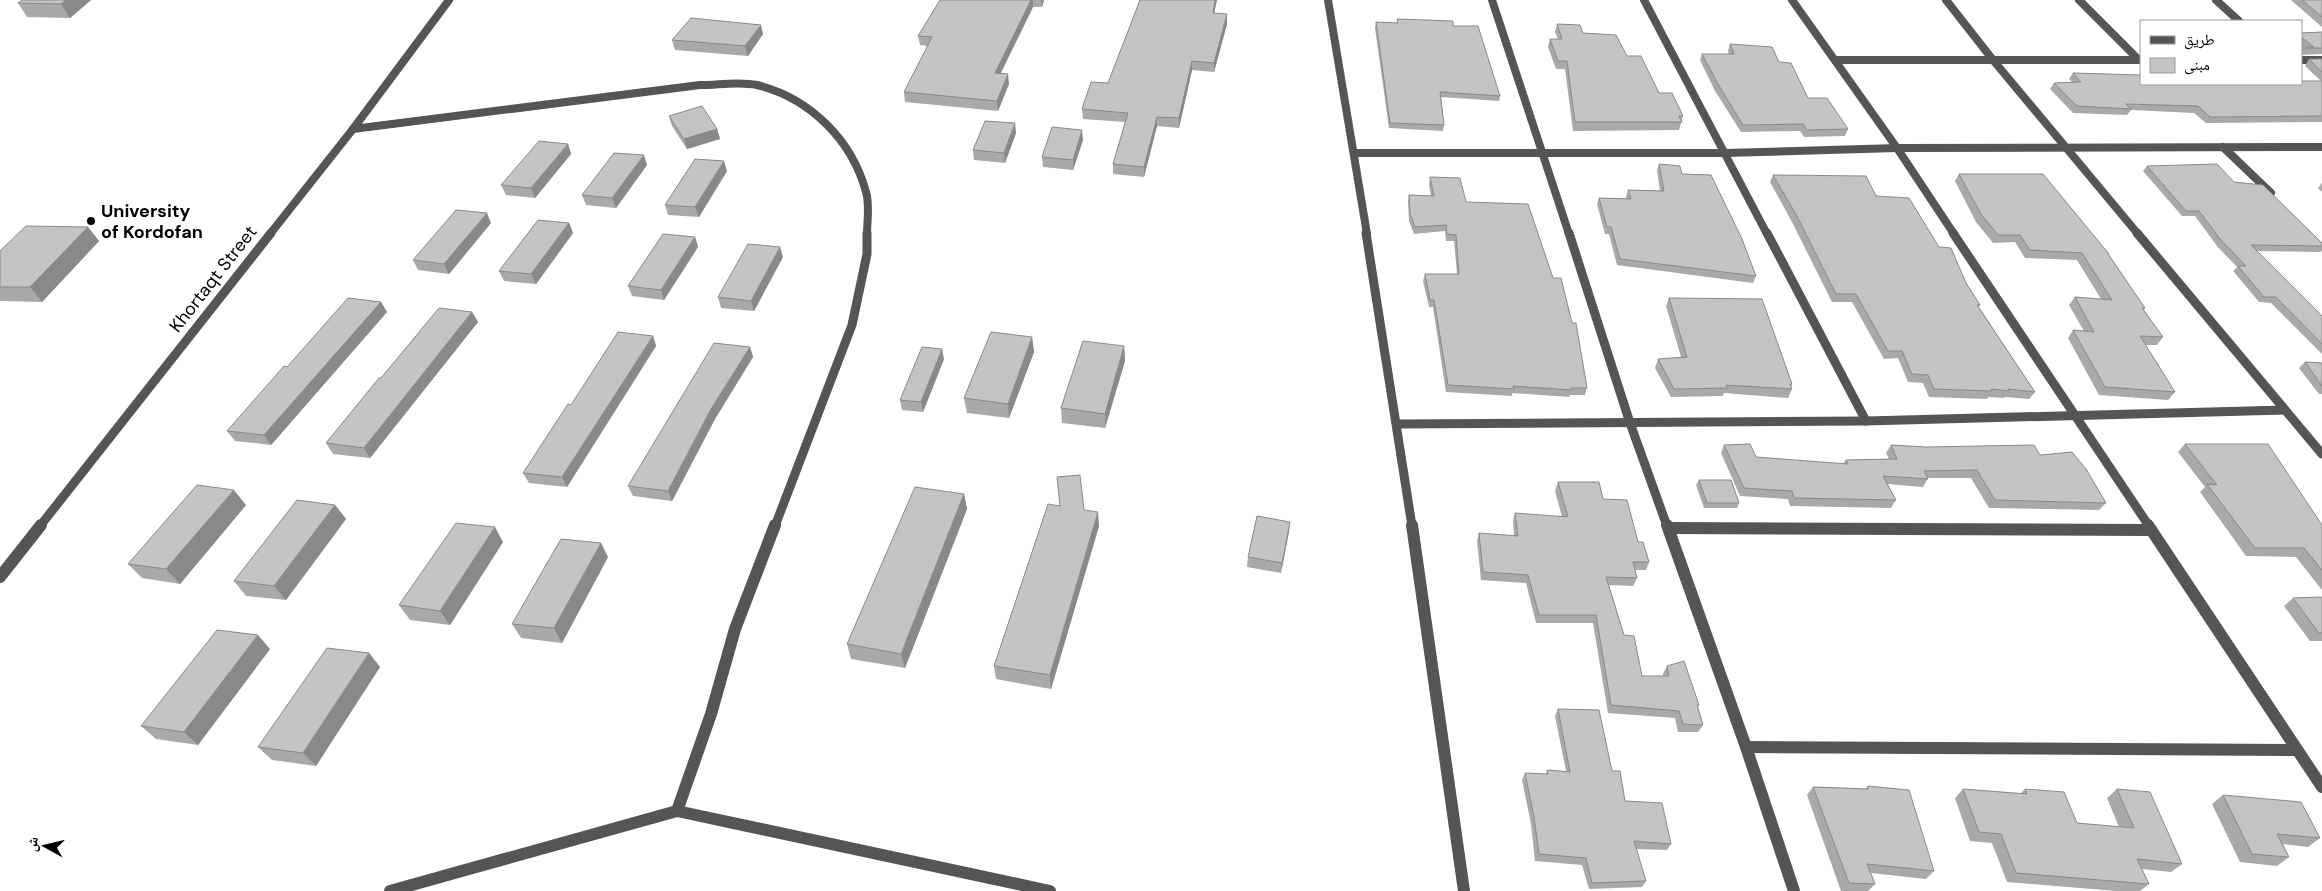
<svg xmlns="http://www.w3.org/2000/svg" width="2322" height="891" font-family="'DM Sans','Noto Naskh Arabic',sans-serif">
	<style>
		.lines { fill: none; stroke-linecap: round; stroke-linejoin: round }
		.minor-far2 { stroke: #555; stroke-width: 8 }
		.minor-far1 { stroke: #555; stroke-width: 9 }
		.minor { stroke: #555; stroke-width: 12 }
		.tertiary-far2 { stroke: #555; stroke-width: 8 }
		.tertiary-far1 { stroke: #555; stroke-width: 9 }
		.tertiary { stroke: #555; stroke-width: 12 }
		.wall { fill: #a9a9a9 }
		.shaded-wall { fill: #898989 }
		.building { fill: #c4c4c4; stroke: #898989 }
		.poi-dot { fill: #000; stroke: #fff; stroke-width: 2 }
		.labels { text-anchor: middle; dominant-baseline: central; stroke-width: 4; stroke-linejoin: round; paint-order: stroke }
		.poi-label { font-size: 18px; font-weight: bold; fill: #000; stroke: #fff; text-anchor: start }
		.street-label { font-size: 18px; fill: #000; stroke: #fff }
	</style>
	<rect width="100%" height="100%" fill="#fff"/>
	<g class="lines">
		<g class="minor-far2">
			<path d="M1328,0L1367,234"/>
			<path d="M1492,0L1569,234"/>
			<path d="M1644,0L1767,234"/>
			<path d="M1792,0L1897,148L1954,234"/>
			<path d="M1946,0L1993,60L2138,234"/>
			<path d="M2079,0L2139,60"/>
			<path d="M2216,0L2239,21"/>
			<path d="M1836,60H2141"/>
			<path d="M2301,60H2322"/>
			<path d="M353,129L700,85C718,85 740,81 757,85C810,98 852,140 866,192C870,205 867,221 867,234"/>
			<path d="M2223,147L2271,193"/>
			<path d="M1354,153H1725L1897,148L2322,147"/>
		</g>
		<g class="minor-far1">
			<path d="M1366,233L1412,526"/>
			<path d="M1569,233L1630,423L1667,526"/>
			<path d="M1767,233L1866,421"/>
			<path d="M1953,233L2149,526"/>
			<path d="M2137,233L2322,454"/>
			<path d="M1398,424L1866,421L2285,410"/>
			<path d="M775,526L852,325L867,254V233"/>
		</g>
		<g class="minor">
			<path d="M1412,525L1464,891"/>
			<path d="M1667,525L1746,747L1794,891"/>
			<path d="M2148,525L2322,787"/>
			<path d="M1669,528L2151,530"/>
			<path d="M1746,747L2297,750"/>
			<path d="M677,811L711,714L735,629L775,525"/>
			<path d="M390,891L677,811L1050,891"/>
		</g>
		<path class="tertiary-far2" d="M270,234L353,129L449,0"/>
		<path class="tertiary-far1" d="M40,526L271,233"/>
		<path class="tertiary" d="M0,577L41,525"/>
	</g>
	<g class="wall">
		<path d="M91,0L70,18L27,17L18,3Z"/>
		<path d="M940,0H1044L1042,7H1033L1000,74L1009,84L998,111L905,102L904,92L928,46L920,45L918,36Z"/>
		<path d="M1140,0H1217L1214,13L1227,24L1214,72L1192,70L1179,128L1157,126L1144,177L1113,174V164L1125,122L1083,119L1082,109L1108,83Z"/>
		<path d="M2291,0H2322V27Z"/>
		<path d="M1397,19L1453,26L1500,96L1499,101L1441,97L1444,125L1443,131L1389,128L1375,28L1376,22L1397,23Z"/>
		<path d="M1557,24L1583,33L1627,56L1659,93L1683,116L1679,130L1573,131L1565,69H1556L1548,47L1550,39H1558L1555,32Z"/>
		<path d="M2322,32V54L2301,55V33Z"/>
		<path d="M763,34L748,56L675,50L672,40Z"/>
		<path d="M1730,44L1779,62L1808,98L1848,129L1845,136L1804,137L1800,131L1741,132L1715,91L1700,60L1702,54H1729L1728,51Z"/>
		<path d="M2309,59H2322V122L2206,123L2194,113L2131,110L2127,115L2073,113L2050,89L2054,83L2072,82L2069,79L2073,73L2141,84L2321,81L2305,66Z"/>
		<path d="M669,116L717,129L720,139L687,149L672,126Z"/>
		<path d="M1016,133L1005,163L974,160L973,150Z"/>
		<path d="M1083,140L1073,170L1043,167L1042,157Z"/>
		<path d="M568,144L571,154L535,198L506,195L501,185Z"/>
		<path d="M1659,164L1682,174L1756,276L1753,283L1617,265L1609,234H1605L1597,204L1599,198L1626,199V197L1628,190L1660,191L1657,170Z"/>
		<path d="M647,165L616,208L586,205L582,195Z"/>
		<path d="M2147,166L2234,182L2322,243V250L2321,252L2257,251L2322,316V354L2271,303L2259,302L2233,271L2237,267L2217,246L2195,216H2182L2143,171Z"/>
		<path d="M727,171L699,217L668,215L665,205Z"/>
		<path d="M1959,174L2109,254V255L2145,308L2144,310L2163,337L2157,345H2145L2175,392L2168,400L2099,395L2068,338L2073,330L2084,331L2069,305L2075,297L2101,299L2077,260L2025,258L2015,242L1993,243L1976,222L1955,181Z"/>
		<path d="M1773,175L1876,196L1939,247L1966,283L1980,305L1979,307L2035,392L2029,399L2005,397L2004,398L1988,397L1987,399L1929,397L1923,383L1908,382L1898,358L1884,359L1852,302H1832L1793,224L1770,182Z"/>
		<path d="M1430,177L1466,202L1587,388L1585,395H1570L1569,397L1512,393V396L1446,392L1433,307H1429L1423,281L1425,274H1457L1454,241H1446L1445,231L1414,234L1409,221L1408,201L1409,195L1431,196L1429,184Z"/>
		<path d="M2322,183V192L2318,188Z"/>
		<path d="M491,223L449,274L418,270L413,260Z"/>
		<path d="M569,223L573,233L536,284L504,281L499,271Z"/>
		<path d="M88,227L99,241L42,302L0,301V251Z"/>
		<path d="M695,237L698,247L664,300L632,296L628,286Z"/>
		<path d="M783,257L754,311L721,308L718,297Z"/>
		<path d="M1669,298L1792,384L1791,387L1792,389L1788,398L1724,393L1723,396L1671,397L1655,368L1658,359L1681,357L1666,306Z"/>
		<path d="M381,302L387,312L271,445L235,441L227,431L287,367Z"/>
		<path d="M472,312L478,322L370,458L333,454L326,443L381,378Z"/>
		<path d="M653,336L656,346L567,487L529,483L523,473L571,405Z"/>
		<path d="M1032,337L1034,352L1009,418L967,413L964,398Z"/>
		<path d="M1124,346L1125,361L1105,428L1062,423L1061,408Z"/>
		<path d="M750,347L753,357L715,419L672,501L633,496L628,486Z"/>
		<path d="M944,359L923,412L902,410L900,400Z"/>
		<path d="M2305,362L2322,363V394H2319L2299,368Z"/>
		<path d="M2185,444L2322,525V590L2296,557L2246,556L2200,492L2205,487L2178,452Z"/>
		<path d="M1724,445L1756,457L1843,464L1846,460L1889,459L1886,453L1891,445L2040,455L2106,503L2099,510L1989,508L1971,478H1928L1923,487L1887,484L1896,500L1891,508L1790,506L1788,499L1740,496L1721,453Z"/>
		<path d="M1699,480L1739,503L1737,508H1704L1696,485Z"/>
		<path d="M1558,482L1603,499L1638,542L1649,562L1646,570H1635L1637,578L1633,586L1609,585L1624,635L1642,676H1663V674L1667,666L1699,705L1698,707L1703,725L1698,732H1678L1675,718L1608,713L1593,623H1536L1526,583L1481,580L1477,541L1479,533L1514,536L1513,521L1515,513L1562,517L1555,491Z"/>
		<path d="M964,494L967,509L905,668L851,659L847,644Z"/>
		<path d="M246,505L180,584L142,578L128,564Z"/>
		<path d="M335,505L346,519L286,600L246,596L234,581Z"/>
		<path d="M1084,510L1099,526L1051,689L996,679L994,666Z"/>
		<path d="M1290,522L1281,573L1247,567L1248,557Z"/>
		<path d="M503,542L450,625L410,620L399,605Z"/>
		<path d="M608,557L562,643L521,638L512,624Z"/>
		<path d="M2322,597V641H2310L2284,606L2293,598Z"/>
		<path d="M270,649L198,745L156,739L141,726Z"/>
		<path d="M369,653L380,667L316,766L272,760L258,747Z"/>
		<path d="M1558,709L1612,771L1625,801L1671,844L1667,850L1636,849L1646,881L1642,887L1589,889L1582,865L1535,861L1531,824L1522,780L1525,773L1546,774L1547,770L1566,771L1555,716Z"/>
		<path d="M1868,786L1934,871L1926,879L1871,873L1875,884L1868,891H1841L1807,795L1813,787L1865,789Z"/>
		<path d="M1963,789L2020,794L2025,789L2077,823L2119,827L2107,798L2117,789L2182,864L2171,872L2142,869L2149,884L2140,891H2116L2007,882L1992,843L1970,841L1955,798Z"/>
		<path d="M2223,795L2320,838L2308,847L2283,844L2289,857L2277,866L2240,862L2212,804Z"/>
	</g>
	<g class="shaded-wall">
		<path d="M66,0H91L70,18L61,4Z"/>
		<path d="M1031,0H1033V7L996,83L995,73Z"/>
		<path d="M1041,0H1044L1042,7Z"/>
		<path d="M1215,0H1217L1212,22L1213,13Z"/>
		<path d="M1227,14V24L1214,72V63Z"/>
		<path d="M761,25L763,34L748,56L745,46Z"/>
		<path d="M1192,61V70L1179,128V118Z"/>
		<path d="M1008,74L1009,84L998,111L997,101Z"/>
		<path d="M1157,117V126L1144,177V167Z"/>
		<path d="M1015,123L1016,133L1005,163L1004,153Z"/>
		<path d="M717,129L720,139L687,149L684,139Z"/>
		<path d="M1082,130L1083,140L1073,170V160Z"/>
		<path d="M568,144L571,154L535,198L531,188Z"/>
		<path d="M644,155L647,165L616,208L612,198Z"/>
		<path d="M724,161L727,171L699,217L695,207Z"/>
		<path d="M487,213L491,223L449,274L444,264Z"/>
		<path d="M569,223L573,233L536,284L531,274Z"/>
		<path d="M88,227L99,241L42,302L30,287Z"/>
		<path d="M695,237L698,247L664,300L661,290Z"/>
		<path d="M780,247L783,257L754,311L751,301Z"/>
		<path d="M381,302L387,312L271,445L264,435Z"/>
		<path d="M472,312L478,322L370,458L364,448Z"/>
		<path d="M653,336L656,346L567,487L562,477Z"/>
		<path d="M1032,337L1034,352L1009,418L1008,404Z"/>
		<path d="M1124,346L1125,361L1105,428V414Z"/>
		<path d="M750,347L753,357L715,419L672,501L668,491L711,409Z"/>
		<path d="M942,349L944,359L923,412L921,402Z"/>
		<path d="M234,490L246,505L180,584L166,569Z"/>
		<path d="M964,494L967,509L905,668L901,654Z"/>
		<path d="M335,505L346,519L286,600L274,586Z"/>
		<path d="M1098,512L1099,526L1051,689L1050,675Z"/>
		<path d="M1290,522L1289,532L1281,573L1282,563Z"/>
		<path d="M495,527L503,542L450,625L440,611Z"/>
		<path d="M601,543L608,557L562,643L554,628Z"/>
		<path d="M258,635L270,649L198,745L184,732Z"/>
		<path d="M369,653L380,667L316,766L303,753Z"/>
	</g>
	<g class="building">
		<path d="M22,0H66L61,4L18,3Z"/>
		<path d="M940,0H1031L995,73L1008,74L997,101L904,92L932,37L918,36Z"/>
		<path d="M1140,0H1215L1213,13L1227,14L1214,63L1192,61L1179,118L1157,117L1144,167L1113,164L1128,113L1082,109L1091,82L1108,83Z"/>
		<path d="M2302,0H2322V17Z"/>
		<path d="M691,18L761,25L745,46L672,40Z"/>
		<path d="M1397,19L1453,21V26H1478L1500,96L1440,92L1444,125L1390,123L1376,22L1398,23Z"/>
		<path d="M1557,24L1580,25L1583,33L1616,35L1627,56H1641L1659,93H1672L1683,116H1679L1682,122H1575L1567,61H1558L1550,39H1562Z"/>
		<path d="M2322,32V48H2305L2301,51V47H2314L2301,37V33Z"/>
		<path d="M1730,44L1772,47L1779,62L1791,63L1808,98H1827L1848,129L1807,130L1803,124L1743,125L1718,84L1702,54H1734Z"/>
		<path d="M2309,59H2322V72Z"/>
		<path d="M2073,73L2141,75V84H2301V81H2322V116L2210,117L2198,106L2126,104L2131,109L2077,106L2054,83L2081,82Z"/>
		<path d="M702,106L717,129L684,139L669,116Z"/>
		<path d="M985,121L1015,123L1004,153L973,150Z"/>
		<path d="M1052,127L1082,130L1073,160L1042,157Z"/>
		<path d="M539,141L568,144L531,188L501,185Z"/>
		<path d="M614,153L644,155L612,198L582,195Z"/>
		<path d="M695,159L724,161L695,207L665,205Z"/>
		<path d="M1659,164L1680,166L1682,174L1711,175L1742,239L1756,276L1620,259L1611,227H1607L1599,198L1631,199L1628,190L1664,191Z"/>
		<path d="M2217,164L2234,182L2263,185L2322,243V246L2251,245L2322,316V344L2276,297H2264L2238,266H2246L2221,240L2199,211H2186L2147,166Z"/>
		<path d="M1959,174H2043L2109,254H2108L2145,308H2142L2163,337L2140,336L2175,392L2105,387L2073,330L2094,332L2075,297L2112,300L2082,253L2030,250L2020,235H1998L1981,214Z"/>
		<path d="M1773,175L1866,176L1876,196L1909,198L1939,247L1951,248L1966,283L1980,305H1977L2035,392L2008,389L2009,391L1991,389L1992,391L1934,389L1928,375L1912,374L1902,351H1888L1856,294H1836L1797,216Z"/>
		<path d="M1430,177L1460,178L1466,202L1528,204L1553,278H1561L1572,323H1576L1587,388H1571L1572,390L1513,386L1514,389L1448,385L1434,300H1430L1425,274H1459L1456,235L1447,234L1446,225L1415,227L1410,214L1409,195L1434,196Z"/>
		<path d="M456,210L487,213L444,264L413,260Z"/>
		<path d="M538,220L569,223L531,274L499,271Z"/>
		<path d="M26,226L88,227L30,287H0V251Z"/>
		<path d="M663,234L695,237L661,290L628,286Z"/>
		<path d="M748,244L780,247L751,301L718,297Z"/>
		<path d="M348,298L381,302L264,435L227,431L284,366L287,367Z"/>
		<path d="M1669,298L1762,299L1792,384H1790L1792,389L1726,385L1727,388L1674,389L1658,359L1687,357Z"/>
		<path d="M439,308L472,312L364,448L326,443L379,378H381Z"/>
		<path d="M618,332L653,336L562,477L523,473L568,404L571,405Z"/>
		<path d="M991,332L1032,337L1008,404L964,398Z"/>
		<path d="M1083,341L1124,346L1105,414L1061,408Z"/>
		<path d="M714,343L750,347L711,409L668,491L628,486Z"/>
		<path d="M922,347L942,349L921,402L900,400Z"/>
		<path d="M2305,362L2322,363V386Z"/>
		<path d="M1750,444L1756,457L1848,464L1846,460L1897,459L1891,445L1926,447L2034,445L2040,455L2072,452L2086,469L2106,503L1995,500L1977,470L1924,471L1928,479L1883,476L1896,500L1794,498L1792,491L1744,488L1724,445Z"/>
		<path d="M2185,444H2268L2322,525V570L2304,548H2255L2207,484L2217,485Z"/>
		<path d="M1080,475L1084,510L1098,512L1050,675L994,666L1048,504L1060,506L1057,477Z"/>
		<path d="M1699,480H1731L1739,503H1707Z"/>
		<path d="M1558,482H1599L1603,499L1627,500L1638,542H1643L1649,562H1633L1637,578L1606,577L1624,635L1634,636L1642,676H1669L1667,666L1684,661L1699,705H1697L1703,725L1683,724L1679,711L1611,705L1596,615H1539L1528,575L1483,572L1479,533L1518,536L1515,513L1568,517Z"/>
		<path d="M197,485L234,490L166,569L128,564Z"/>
		<path d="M915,487L964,494L901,654L847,644Z"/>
		<path d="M297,500L335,505L274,586L234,581Z"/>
		<path d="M1257,516L1290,522L1282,563L1248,557Z"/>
		<path d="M456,523L495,527L440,611L399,605Z"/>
		<path d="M561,539L601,543L554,628L512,624Z"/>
		<path d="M2322,597V633H2319L2293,598Z"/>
		<path d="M217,630L258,635L184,732L141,726Z"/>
		<path d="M327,648L369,653L303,753L258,747Z"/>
		<path d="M1558,709L1599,710L1612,771H1620L1625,801L1662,803L1671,844L1634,841L1646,881L1592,883L1586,858L1539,854L1534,817L1525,773L1548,774L1547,770L1570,772Z"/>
		<path d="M1868,786L1909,790L1934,871L1867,864L1875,884L1849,883L1813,787L1868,789Z"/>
		<path d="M1963,789L2027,794L2025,789L2064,792L2077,823L2134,828L2117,789L2150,792L2182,864L2137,859L2149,884L2016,873L2001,834L1979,832Z"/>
		<path d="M2223,795L2301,802L2320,838L2277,834L2289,857L2252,854Z"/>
	</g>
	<circle class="poi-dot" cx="91" cy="221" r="5"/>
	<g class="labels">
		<g class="poi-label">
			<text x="101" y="211">University<tspan x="101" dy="21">of Kordofan</tspan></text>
		</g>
		<g class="street-label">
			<text transform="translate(213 279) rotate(-52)">Khortaqt Street</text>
		</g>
	</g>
	<rect x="2140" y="20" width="162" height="65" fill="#ffffff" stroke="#999999"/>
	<rect x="2150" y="36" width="25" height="8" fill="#555555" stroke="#999999"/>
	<text x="2184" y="45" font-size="15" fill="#000000">طريق</text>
	<rect x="2150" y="58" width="25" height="15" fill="#c4c4c4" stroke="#999999"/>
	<text x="2184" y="70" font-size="15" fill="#000000">مبنى</text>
	<g transform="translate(45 846) rotate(278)" stroke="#ffffff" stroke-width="4" paint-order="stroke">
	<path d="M0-4L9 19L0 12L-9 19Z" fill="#000000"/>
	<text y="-8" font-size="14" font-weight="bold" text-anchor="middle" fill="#000000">ش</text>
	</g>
</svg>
